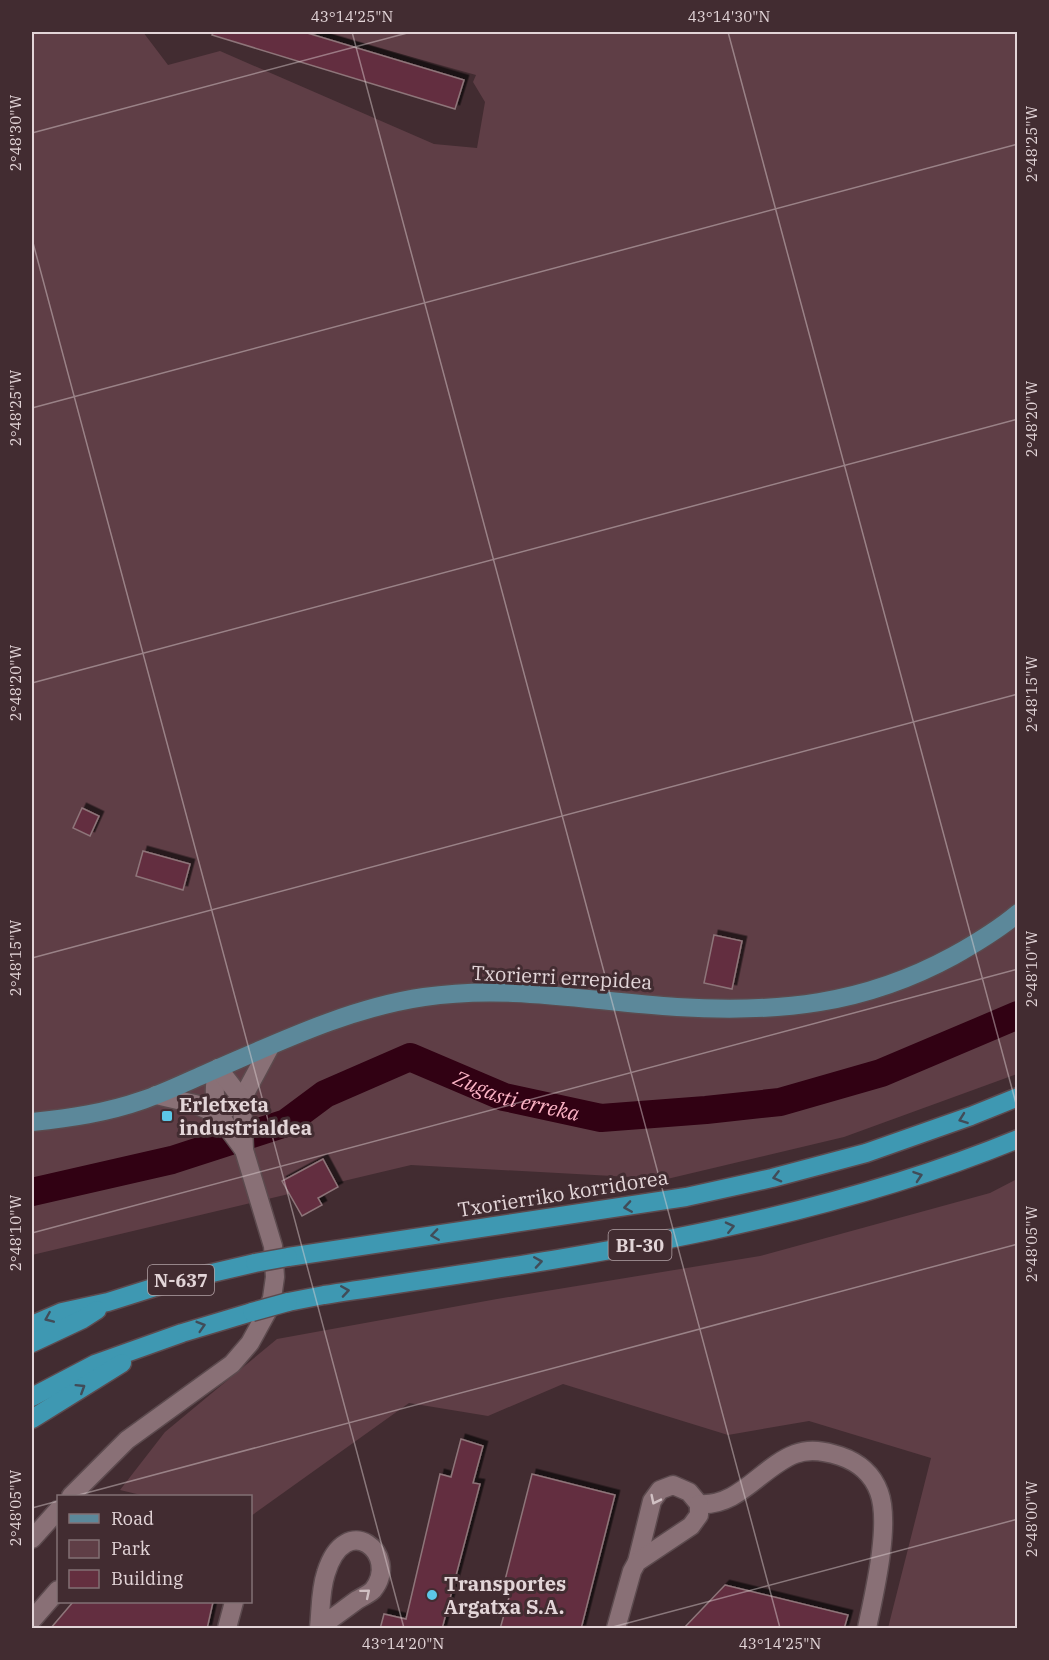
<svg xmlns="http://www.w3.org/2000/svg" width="1049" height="1660" font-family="'IBM Plex Serif',serif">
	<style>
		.green { fill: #5f3e46 }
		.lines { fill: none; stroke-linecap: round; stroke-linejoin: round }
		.river { stroke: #310113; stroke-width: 28 }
		.building { fill: #642f3f; stroke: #8e757a; stroke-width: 1.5; filter: url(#shadow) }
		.minor-casing { stroke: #5c4a4e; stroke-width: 21 }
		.major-casing { stroke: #5c4a4e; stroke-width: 21 }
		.highway-casing { stroke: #5c4a4e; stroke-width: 21 }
		.minor { stroke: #897076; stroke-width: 18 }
		.major { stroke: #5c889a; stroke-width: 18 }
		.highway { stroke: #3e98b2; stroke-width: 18 }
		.highway-bridge-casing { stroke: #5c4a4e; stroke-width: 21; stroke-linecap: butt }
		.highway-bridge { stroke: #3e98b2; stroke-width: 18 }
		.oneway { stroke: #414c58 }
		.oneway2 { stroke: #d1c1c4 }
		.ticks { fill: none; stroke: #e3d5d8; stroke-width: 1.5; stroke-opacity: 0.45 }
		.poi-dot { fill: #5cc7e7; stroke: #422c31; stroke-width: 2 }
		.labels { text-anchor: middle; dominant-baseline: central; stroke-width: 6; stroke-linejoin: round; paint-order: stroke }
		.shield { fill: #422c31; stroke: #b3a2a6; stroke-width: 1.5 }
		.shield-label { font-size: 18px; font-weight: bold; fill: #e3d5d8 }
		.street-label { font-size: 20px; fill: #e3d5d8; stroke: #422c31 }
		.poi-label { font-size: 20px; font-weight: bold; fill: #e3d5d8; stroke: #422c31; text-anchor: start }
		.water-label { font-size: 21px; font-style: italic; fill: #fbb2c4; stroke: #422c31 }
		.neatline { fill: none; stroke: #e3d5d8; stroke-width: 2 }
		.ticks-label { font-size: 15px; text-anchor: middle; fill: #e3d5d8 }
	</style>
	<defs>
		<filter id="shadow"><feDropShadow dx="4.5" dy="-4.5" stdDeviation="0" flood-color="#0009"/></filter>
	</defs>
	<rect width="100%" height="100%" fill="#422c31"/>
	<g class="green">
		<path d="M32,32H143L168,65L220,51L434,144L477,148L485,102L473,82L476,75L323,32H1017V1074L844,1137L667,1179L411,1165L32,1255Z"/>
		<path d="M1017,1179V1628H888L931,1458L809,1421L728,1435L563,1384L488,1416L409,1403L251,1516L250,1496H145L120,1490L165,1432L277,1339L497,1299L760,1256L990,1193Z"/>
	</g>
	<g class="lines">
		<path class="river" id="s1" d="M32,1192L172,1160L286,1123L325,1094L410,1057L504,1097L601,1118L706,1110L780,1102L881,1073L1018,1015"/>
	</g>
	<g class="building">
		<path d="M213,32H304L464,80L455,109L212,35Z"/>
		<path d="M82,808L99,816L90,836L73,828Z"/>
		<path d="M143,851L190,864L183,890L136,876Z"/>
		<path d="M714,935L742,941L732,989L704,983Z"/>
		<path d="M323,1159L338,1187L318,1198L322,1205L302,1216L282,1181Z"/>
		<path d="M461,1439L483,1446L473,1483L480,1484L442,1629H380L384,1614L406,1619L440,1474L451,1477Z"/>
		<path d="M532,1474L615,1495L581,1629H500L511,1590L503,1588Z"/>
		<path d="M725,1585L848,1615L844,1629H683Z"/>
		<path d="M73,1602H213L207,1629H50Z"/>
	</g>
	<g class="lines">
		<defs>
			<g id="minor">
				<path d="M218,1068C208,1108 222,1119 244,1150"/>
				<path d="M156,1095L195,1104L212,1112L225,1110L242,1099L270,1047"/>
				<path d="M71,1496L127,1440L232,1364L250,1343L267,1312L272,1298L275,1277L273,1246L244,1150L242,1099L218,1068"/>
				<path d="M699,1504C739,1507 761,1467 795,1454C810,1448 825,1451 840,1456C858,1462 872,1473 879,1492C891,1524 874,1594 867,1628"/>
				<path d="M32,1539L58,1510"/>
				<path d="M637,1562L652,1501L660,1490L673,1485L689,1492L699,1504"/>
				<path d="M32,1620L58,1590"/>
				<path d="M227,1628L234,1602"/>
				<path d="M319,1628C321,1610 320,1591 326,1573C346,1508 401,1555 373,1590C369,1594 362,1597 357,1600C345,1609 332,1618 319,1628"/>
				<path d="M616,1628L632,1571L637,1562L691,1526L699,1515V1504"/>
			</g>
			<path id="major" d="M32,1122C70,1118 106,1113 143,1100C164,1093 184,1083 205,1074C275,1044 348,1008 424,997C509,984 593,1002 677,1007C778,1013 863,1005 953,956C976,943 998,930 1018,913"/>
			<g id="highway">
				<path d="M288,1257L686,1197L772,1178L866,1153L971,1116L1018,1097"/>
				<path d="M288,1302L324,1295C559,1259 796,1230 1018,1139"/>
				<path d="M32,1325L62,1312L108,1302L165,1284L255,1263"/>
				<path d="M32,1343L83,1319L97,1310"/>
				<path d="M32,1397L95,1364L182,1333L252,1312"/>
				<path d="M32,1419L122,1363"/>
			</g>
		</defs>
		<use href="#minor" class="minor-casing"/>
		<use href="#major" class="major-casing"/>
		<use href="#highway" class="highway-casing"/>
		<use href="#minor" class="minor"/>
		<use href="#major" class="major"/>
		<use href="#highway" class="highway"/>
		<defs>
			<g id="highway-bridge">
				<path d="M255,1263L288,1257"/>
				<path d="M252,1312L288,1302"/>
			</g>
		</defs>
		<use href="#highway-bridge" class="highway-bridge-casing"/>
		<use href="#highway-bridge" class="highway-bridge"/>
	</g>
	<defs><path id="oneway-chevron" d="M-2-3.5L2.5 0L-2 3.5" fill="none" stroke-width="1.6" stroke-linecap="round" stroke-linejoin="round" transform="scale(1.5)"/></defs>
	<g class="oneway">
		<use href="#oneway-chevron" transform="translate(963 1119) rotate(160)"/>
		<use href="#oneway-chevron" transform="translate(918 1176) rotate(-19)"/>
		<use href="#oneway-chevron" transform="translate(777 1177) rotate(166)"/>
		<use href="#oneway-chevron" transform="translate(628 1207) rotate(171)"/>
		<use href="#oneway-chevron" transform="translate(730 1227) rotate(-13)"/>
		<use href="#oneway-chevron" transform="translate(435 1235) rotate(172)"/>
		<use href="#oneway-chevron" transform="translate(538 1262) rotate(-9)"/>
		<use href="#oneway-chevron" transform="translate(345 1291) rotate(-9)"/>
		<use href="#oneway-chevron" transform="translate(49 1318) rotate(157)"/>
		<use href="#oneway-chevron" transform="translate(201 1326) rotate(-17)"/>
		<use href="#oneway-chevron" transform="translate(81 1388) rotate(-32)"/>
	</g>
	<g class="oneway2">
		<use href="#oneway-chevron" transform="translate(655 1500) rotate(116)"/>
		<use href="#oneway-chevron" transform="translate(366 1593) rotate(-40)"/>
	</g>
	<path class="ticks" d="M352,32L780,1628M728,32L1018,1111M32,133L411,32M32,239L404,1628M32,408L1018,144M32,683L1018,419M32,958L1018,694M32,1233L1018,969M75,1496L1018,1244M32,1508L58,1501M609,1628L1018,1519"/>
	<g class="poi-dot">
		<rect x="161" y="1110" width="12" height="12" rx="3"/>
		<circle cx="432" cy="1595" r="6"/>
	</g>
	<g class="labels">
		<g class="shield">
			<rect x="608.5" y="1230" width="63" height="30" rx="4.5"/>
			<rect x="148" y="1265" width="66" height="30" rx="4.5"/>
		</g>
		<g class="shield-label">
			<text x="640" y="1245">BI-30</text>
			<text x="181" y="1280">N-637</text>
		</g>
		<g class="street-label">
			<text transform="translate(562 977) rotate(3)">Txorierri errepidea</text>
			<text transform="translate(563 1193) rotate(-9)">Txorierriko korridorea</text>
		</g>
		<g class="poi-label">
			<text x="179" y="1104">Erletxeta<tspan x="179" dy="23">industrialdea</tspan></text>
			<text x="444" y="1583">Transportes<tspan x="444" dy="23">Argatxa S.A.</tspan></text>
		</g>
		<g class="water-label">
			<text stroke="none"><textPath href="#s1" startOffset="519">Zugasti erreka</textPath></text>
		</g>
	</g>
	<rect width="1049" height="1660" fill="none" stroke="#422c31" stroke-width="66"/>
	<rect x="57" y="1495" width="195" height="108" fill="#422c31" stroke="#827074" stroke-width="1.5"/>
	<rect x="69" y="1514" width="30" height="9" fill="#5c889a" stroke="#827074" stroke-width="1.5"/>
	<text x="111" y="1525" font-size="18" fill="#e3d5d8">Road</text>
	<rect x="69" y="1540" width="30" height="18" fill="#5f3e46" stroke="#827074" stroke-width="1.5"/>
	<text x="111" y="1555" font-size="18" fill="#e3d5d8">Park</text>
	<rect x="69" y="1570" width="30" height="18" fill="#642f3f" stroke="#827074" stroke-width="1.5"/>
	<text x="111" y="1585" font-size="18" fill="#e3d5d8">Building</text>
	<rect x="33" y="33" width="983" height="1594" class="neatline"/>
	<g class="ticks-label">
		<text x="352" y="22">43°14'25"N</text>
		<text x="729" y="22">43°14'30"N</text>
		<text transform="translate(16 133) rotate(-90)" y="5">2°48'30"W</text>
		<text transform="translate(1032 144) rotate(-90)" y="5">2°48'25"W</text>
		<text transform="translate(16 408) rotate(-90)" y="5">2°48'25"W</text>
		<text transform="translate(1032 419) rotate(-90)" y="5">2°48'20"W</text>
		<text transform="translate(16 683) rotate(-90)" y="5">2°48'20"W</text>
		<text transform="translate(1032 694) rotate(-90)" y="5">2°48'15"W</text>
		<text transform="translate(16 958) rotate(-90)" y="5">2°48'15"W</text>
		<text transform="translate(1032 969) rotate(-90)" y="5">2°48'10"W</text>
		<text transform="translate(16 1233) rotate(-90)" y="5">2°48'10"W</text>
		<text transform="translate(1032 1244) rotate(-90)" y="5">2°48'05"W</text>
		<text transform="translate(16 1508) rotate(-90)" y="5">2°48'05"W</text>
		<text transform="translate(1032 1519) rotate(-90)" y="5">2°48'00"W</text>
		<text x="403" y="1649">43°14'20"N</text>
		<text x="780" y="1649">43°14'25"N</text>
	</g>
</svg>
